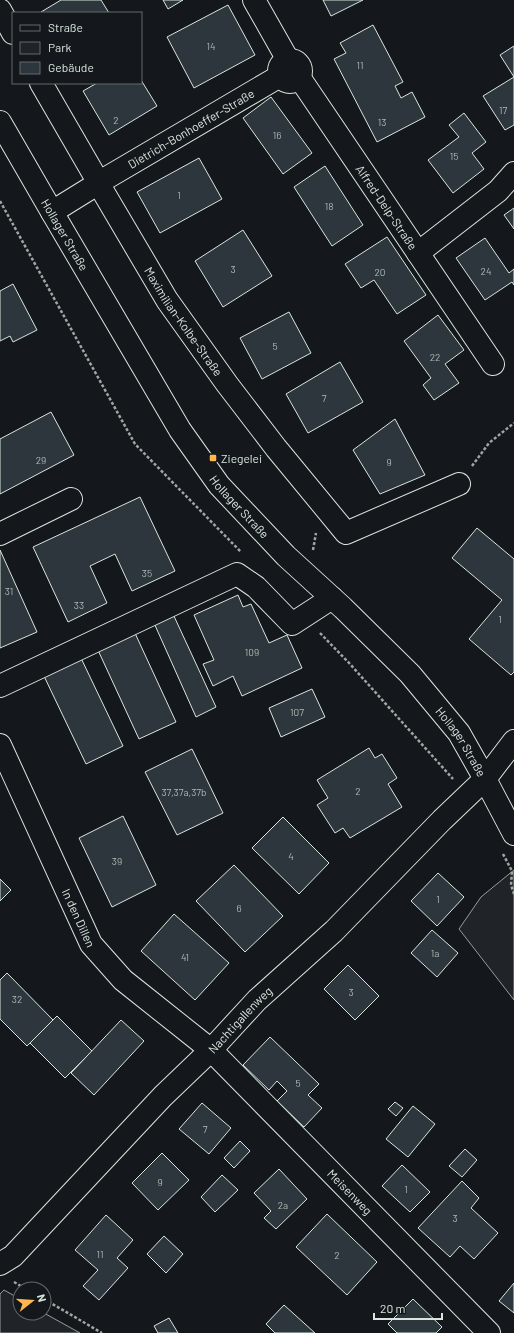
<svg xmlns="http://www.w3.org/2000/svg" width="514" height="1333" font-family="Barlow,sans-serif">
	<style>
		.green { fill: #202428; stroke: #939e99 }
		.building { fill: #2c363c; stroke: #d8e6dc }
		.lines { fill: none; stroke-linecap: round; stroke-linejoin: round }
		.minor-casing { stroke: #d8e6dc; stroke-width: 24 }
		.major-casing { stroke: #d8e6dc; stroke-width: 24 }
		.path { stroke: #9da8a2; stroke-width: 2.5; stroke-dasharray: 3 2; stroke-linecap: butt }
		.minor { stroke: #14181c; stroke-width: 22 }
		.major { stroke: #14181c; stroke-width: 22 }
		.poi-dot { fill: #ffb74d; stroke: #14181c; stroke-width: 1.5 }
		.labels { text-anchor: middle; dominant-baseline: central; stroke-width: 3; stroke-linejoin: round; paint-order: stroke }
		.number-label { font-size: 10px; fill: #adbab4 }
		.street-label { font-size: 12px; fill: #d8e6dc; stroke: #14181c }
		.poi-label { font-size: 12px; fill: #d8e6dc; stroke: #14181c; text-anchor: start }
	</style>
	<rect width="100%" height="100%" fill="#14181c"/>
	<g class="green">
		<path d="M514,870V1000L459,929L481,897Z"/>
		<path d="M4,1290L20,1299V1313H44L80,1333H0V1294Z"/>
	</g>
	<g class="building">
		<path d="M61,0H101L109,13H41V12Z"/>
		<path d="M163,0H183L168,9Z"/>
		<path d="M323,0H363L331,16Z"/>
		<path d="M228,5L255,55L194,88L167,37Z"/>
		<path d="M373,25L403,82L395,86L401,98L412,92L425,117L377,142L334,59L346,53L340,43Z"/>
		<path d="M514,46V77L500,55Z"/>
		<path d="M514,77V125L505,130L483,96Z"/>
		<path d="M141,80L157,106L109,135L83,91L97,83H141Z"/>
		<path d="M271,97L312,153L283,174L243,118Z"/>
		<path d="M464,113L486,142L472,153L484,169L453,193L428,160L459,137L449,125Z"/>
		<path d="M199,158L222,199L160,233L137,192Z"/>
		<path d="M325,166L363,225L332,246L294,187Z"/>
		<path d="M514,208V229L504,215Z"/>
		<path d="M243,230L272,276L223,307L195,261Z"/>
		<path d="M387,237L426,295L397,314L374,280L361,288L345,264Z"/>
		<path d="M485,238L509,273L514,269V285L512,282L485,300L456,258Z"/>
		<path d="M13,284L37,330L13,342L10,336L0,341V291Z"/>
		<path d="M289,312L311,353L262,379L240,338Z"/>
		<path d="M438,315L464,350L445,364L459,383L434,400L423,385L431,378L404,341Z"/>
		<path d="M340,362L363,402L308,433L286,394Z"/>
		<path d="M51,412L74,455L0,494V439Z"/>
		<path d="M395,419L425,475L380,494L353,450Z"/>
		<path d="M140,497L175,571L132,591L115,554L90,566L107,603L68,622L33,547Z"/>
		<path d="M477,528L514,559V672L511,675L469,639L502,600L452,558Z"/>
		<path d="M0,550L37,632L0,648Z"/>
		<path d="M238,595L243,607L251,604L269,643L287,635L302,668L242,696L233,676L213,686L203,664L214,660L194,615Z"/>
		<path d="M173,614L216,707L196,717L154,623Z"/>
		<path d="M134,631L176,722L139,739L97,648Z"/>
		<path d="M80,656L123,746L86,764L43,674Z"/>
		<path d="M312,689L325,717L281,737L269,708Z"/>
		<path d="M369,748L375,758L382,754L397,778L388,784L402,807L350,838L343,828L335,833L317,805L328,798L317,780Z"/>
		<path d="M192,749L223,813L177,835L145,772Z"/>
		<path d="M123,816L156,885L112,907L79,838Z"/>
		<path d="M283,817L329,863L299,894L252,848Z"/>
		<path d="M234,865L283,916L245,952L196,901Z"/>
		<path d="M438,873L464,897L437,926L411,901Z"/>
		<path d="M0,879L11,890L0,901Z"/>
		<path d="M174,914L229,963L195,1000L141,951Z"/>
		<path d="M432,930L458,953L437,977L411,953Z"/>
		<path d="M348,965L379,996L355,1020L324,989Z"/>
		<path d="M7,973L53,1020L27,1046L0,1019V980Z"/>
		<path d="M57,1016L92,1051L65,1078L30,1043Z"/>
		<path d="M121,1020L144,1041L94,1095L71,1073Z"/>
		<path d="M270,1037L319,1084L308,1095L322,1108L304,1127L277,1101L287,1091L277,1081L269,1090L243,1065Z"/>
		<path d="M395,1102L403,1108L396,1116L388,1109Z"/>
		<path d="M202,1103L231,1128L209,1154L179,1129Z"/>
		<path d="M413,1106L435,1124L408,1157L386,1139Z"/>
		<path d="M240,1141L250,1151L234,1168L224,1158Z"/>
		<path d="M465,1149L477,1160L462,1177L449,1166Z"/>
		<path d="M162,1153L189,1180L158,1210L132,1183Z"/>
		<path d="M402,1165L430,1192L410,1212L382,1186Z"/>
		<path d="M279,1169L307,1199L276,1229L264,1218L271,1211L254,1193Z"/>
		<path d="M222,1175L238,1190L215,1212L201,1197Z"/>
		<path d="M462,1181L479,1198L471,1208L498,1233L474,1259L460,1246L450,1257L418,1228Z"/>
		<path d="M327,1214L377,1262L347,1295L296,1247Z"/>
		<path d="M106,1215L133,1240L117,1258L128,1268L99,1300L83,1286L98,1270L75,1250Z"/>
		<path d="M164,1236L183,1254L166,1273L147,1254Z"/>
		<path d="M514,1283V1313L499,1301Z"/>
		<path d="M413,1299L442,1327L436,1333H397L388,1324Z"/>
		<path d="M284,1305L315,1333H275L266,1324Z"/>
		<path d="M169,1318L178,1333H158L154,1326Z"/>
	</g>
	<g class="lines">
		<defs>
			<g id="minor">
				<path d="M254,0L288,60"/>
				<path d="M0,10L13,33"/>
				<circle cx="290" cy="71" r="11"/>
				<path id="s1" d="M299,77L418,253L498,191L514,173"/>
				<path d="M41,83L96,178"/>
				<path id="s2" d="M103,180L280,76"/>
				<path id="s3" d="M101,188L167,300L227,384L276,448L346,533L459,484"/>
				<path d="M52,212L94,186"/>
				<path d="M418,253L493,364"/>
				<path d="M0,534L71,499"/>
				<path d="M0,686L237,574L256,587L292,624L332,598"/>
				<path id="s4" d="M0,745L91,944L123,980L211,1050L489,1333"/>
				<path id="s5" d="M0,1264L13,1256L163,1096L211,1050L257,1000L334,931L442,820L485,779L514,741"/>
			</g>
			<g id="major">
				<path id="s6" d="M0,122L52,212L180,430L219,485L286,556L343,608L410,674L459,733L485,779L514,834"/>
			</g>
		</defs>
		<use href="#minor" class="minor-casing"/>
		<use href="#major" class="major-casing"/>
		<g class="path">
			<path d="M0,201L135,444L241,552"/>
			<path d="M472,466L489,443L514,423"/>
			<path d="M313,550L316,533"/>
			<path d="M320,633L350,664L453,779"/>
			<path d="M503,854L512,871L511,885L514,894"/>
			<path d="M14,1282L26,1289"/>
			<path d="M44,1299L102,1333"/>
		</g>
		<use href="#minor" class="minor"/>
		<use href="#major" class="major"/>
	</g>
	<rect class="poi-dot" x="209" y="454" width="8" height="8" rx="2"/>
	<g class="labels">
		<g class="number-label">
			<text x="211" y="46">14</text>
			<text x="360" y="65">11</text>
			<text x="503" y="110">17</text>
			<text x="116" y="120">2</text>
			<text x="382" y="122">13</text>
			<text x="277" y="135">16</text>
			<text x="454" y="156">15</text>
			<text x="179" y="195">1</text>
			<text x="329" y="206">18</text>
			<text x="233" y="269">3</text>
			<text x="486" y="271">24</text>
			<text x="380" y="272">20</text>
			<text x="275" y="346">5</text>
			<text x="435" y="357">22</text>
			<text x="324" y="398">7</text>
			<text x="41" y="460">29</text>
			<text x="389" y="462">9</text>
			<text x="147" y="573">35</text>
			<text x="9" y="591">31</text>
			<text x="79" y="605">33</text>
			<text x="500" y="619">1</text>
			<text x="252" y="652">109</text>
			<text x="297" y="712">107</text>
			<text x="358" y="791">2</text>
			<text x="184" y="792">37,37a,37b</text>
			<text x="291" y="856">4</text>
			<text x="117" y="861">39</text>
			<text x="438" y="899">1</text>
			<text x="239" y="908">6</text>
			<text x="435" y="953">1a</text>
			<text x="185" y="957">41</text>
			<text x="351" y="992">3</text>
			<text x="17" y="999">32</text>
			<text x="298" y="1083">5</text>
			<text x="205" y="1129">7</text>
			<text x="160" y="1182">9</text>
			<text x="406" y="1189">1</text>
			<text x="283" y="1205">2a</text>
			<text x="455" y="1218">3</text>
			<text x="100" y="1254">11</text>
			<text x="337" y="1255">2</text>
		</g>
		<g class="street-label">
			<text stroke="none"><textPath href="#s2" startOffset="102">Dietrich-Bonhoeffer-Straße</textPath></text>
			<text stroke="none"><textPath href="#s1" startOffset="157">Alfred-Delp-Straße</textPath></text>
			<text stroke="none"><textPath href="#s6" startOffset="130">Hollager Straße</textPath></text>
			<text stroke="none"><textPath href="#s3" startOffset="157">Maximilian-Kolbe-Straße</textPath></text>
			<text stroke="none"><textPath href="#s6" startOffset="454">Hollager Straße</textPath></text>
			<text stroke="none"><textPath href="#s6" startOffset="778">Hollager Straße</textPath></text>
			<text stroke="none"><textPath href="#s4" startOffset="190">In den Dillen</textPath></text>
			<text stroke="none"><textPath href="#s5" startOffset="343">Nachtigallenweg</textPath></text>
			<text stroke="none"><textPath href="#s4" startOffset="578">Meisenweg</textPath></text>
		</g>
		<g class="poi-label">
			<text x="221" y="458">Ziegelei</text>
		</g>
	</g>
	<rect x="12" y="12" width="130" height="72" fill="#14181c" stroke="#626a69"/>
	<rect x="20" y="25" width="20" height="6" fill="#14181c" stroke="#626a69"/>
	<text x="48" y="32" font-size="12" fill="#d8e6dc">Straße</text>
	<rect x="20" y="42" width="20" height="12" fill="#202428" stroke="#626a69"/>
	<text x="48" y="52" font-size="12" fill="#d8e6dc">Park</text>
	<rect x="20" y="62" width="20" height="12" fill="#2c363c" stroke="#626a69"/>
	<text x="48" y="72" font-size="12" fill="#d8e6dc">Gebäude</text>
	<g transform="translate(32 1301) rotate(73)"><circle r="19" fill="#14181c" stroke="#626a69"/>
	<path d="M0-3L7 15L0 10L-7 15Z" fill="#ffb74d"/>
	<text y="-6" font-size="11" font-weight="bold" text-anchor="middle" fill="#d8e6dc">N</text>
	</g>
	<path d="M374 1313v6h68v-6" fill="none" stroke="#d8e6dc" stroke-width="2"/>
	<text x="380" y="1313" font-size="12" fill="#d8e6dc" stroke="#14181c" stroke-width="3" paint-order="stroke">20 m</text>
</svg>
